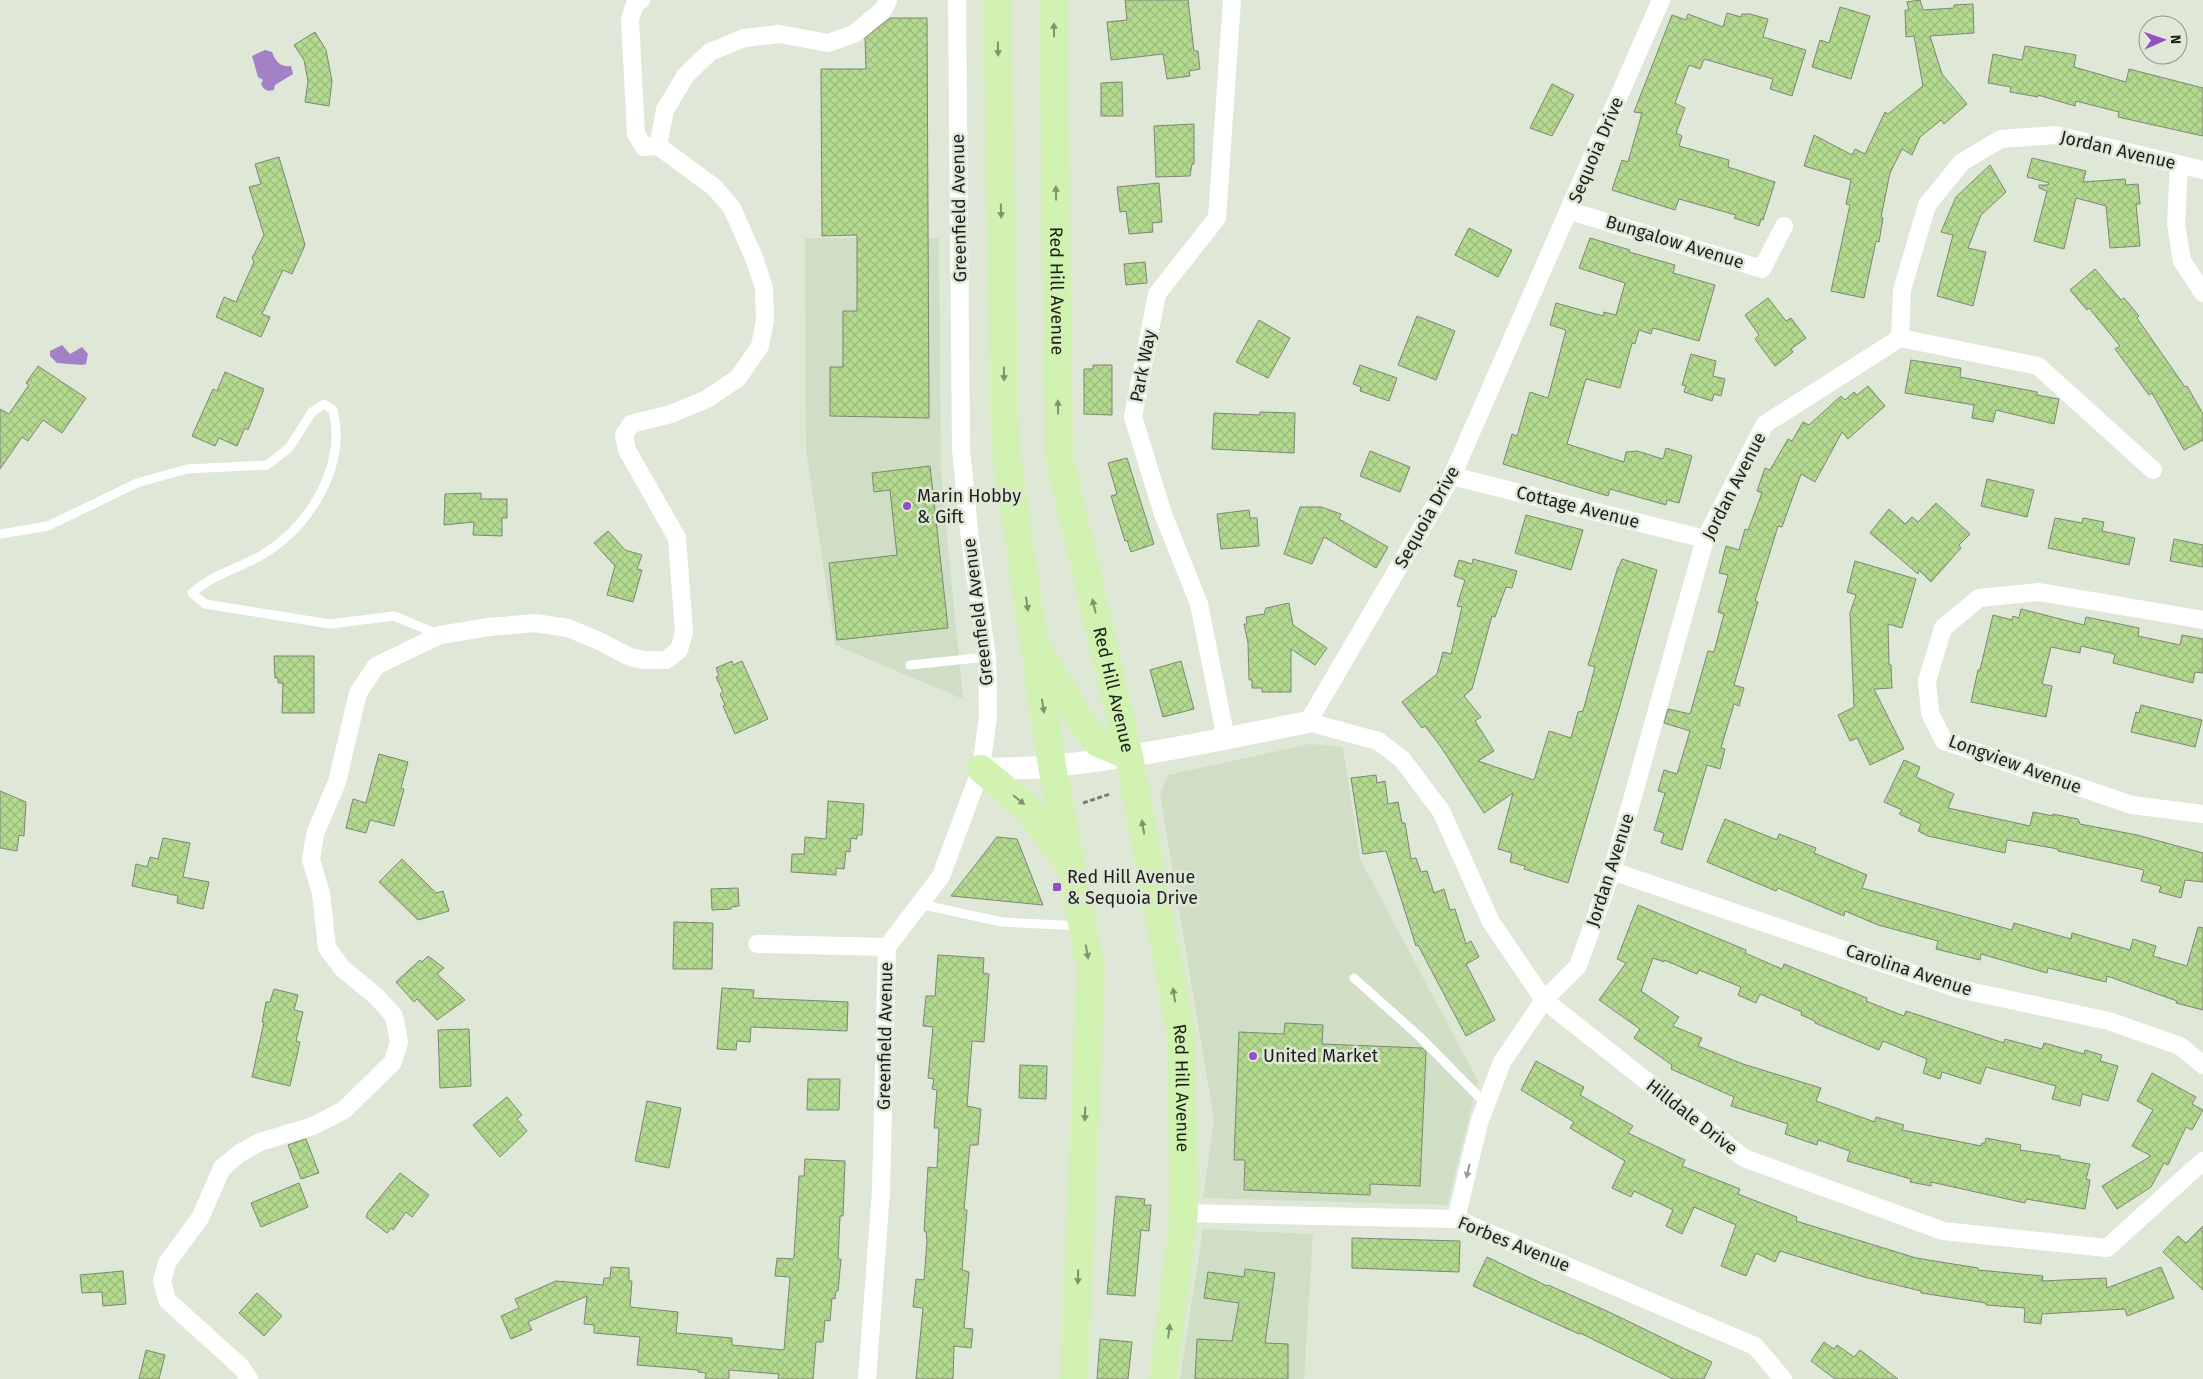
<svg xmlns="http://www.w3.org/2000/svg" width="2203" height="1379" font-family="'Fira Sans',sans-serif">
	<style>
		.built { fill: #d1dec6 }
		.water { fill: #a480c6 }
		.building { fill: url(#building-cross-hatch); stroke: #7d8676 }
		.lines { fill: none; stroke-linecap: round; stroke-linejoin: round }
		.path { stroke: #797e73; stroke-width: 3; stroke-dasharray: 5 2.5; stroke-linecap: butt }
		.service { stroke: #fff; stroke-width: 9 }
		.minor { stroke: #fff; stroke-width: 18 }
		.tertiary { stroke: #fff; stroke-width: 22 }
		.primary { stroke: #d1f2b0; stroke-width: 28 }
		.oneway { fill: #80946c }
		.oneway2 { fill: #999b98 }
		.poi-dot { fill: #9250c6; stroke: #dfe8d7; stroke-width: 2 }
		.labels { text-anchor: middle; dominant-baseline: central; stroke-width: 5; stroke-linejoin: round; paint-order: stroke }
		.street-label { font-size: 18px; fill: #1d201a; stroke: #dfe8d7 }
		.poi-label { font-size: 18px; fill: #1d201a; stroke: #dfe8d7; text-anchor: start }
	</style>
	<defs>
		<pattern id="building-cross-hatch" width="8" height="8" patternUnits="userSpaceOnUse" patternTransform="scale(1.25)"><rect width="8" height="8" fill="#b3da8f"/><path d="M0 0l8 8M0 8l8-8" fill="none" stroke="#9abb7b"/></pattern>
	</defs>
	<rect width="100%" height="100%" fill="#dfe8d7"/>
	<g class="built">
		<path d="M805,238H939L941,472L963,699L835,645L806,449Z"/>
		<path d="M1310,744L1343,747L1360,859L1478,1081L1447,1205L1203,1198L1214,1120L1160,794L1168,775Z"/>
		<path d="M1203,1229L1313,1234L1304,1379H1180Z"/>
	</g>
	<g class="water">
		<path d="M265,50L272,52C276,62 280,67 291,66L293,74L275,85L274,90C267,92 264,90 261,84L263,80L258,77L252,56Z"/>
		<path d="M62,345L70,354L82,347L88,354L86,364L82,365L57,363L50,356V351Z"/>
	</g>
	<g class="building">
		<path d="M1125,0H1188L1194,51H1198L1200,69L1189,71L1190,76L1167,79L1163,54L1111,60L1107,22L1127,20Z"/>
		<path d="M1920,0L1923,10L1954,8V5L1973,4L1974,33L1930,36L1942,74L1967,104L1944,124L1941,120L1920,137L1912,155L1902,149L1890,173L1881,217L1883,218L1879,242L1876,241L1864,298L1831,291L1850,205L1846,204L1851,180L1804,166L1814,135L1852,155L1855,149L1865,154L1885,112L1888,114L1923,86L1914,36L1906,37L1905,10H1909L1907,2Z"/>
		<path d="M1840,7L1870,16L1851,79L1812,67L1820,40L1829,43Z"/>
		<path d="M1727,13L1741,17L1742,14H1750L1768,19L1763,37L1806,50L1792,96L1770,89L1773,79L1704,59L1700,69L1689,65L1675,103L1685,108L1676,133L1682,136L1679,146L1729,160L1728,167L1775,182L1763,220L1761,219L1759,226L1734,218L1736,215L1679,199L1675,210L1612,190L1622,160L1628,162L1642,113L1634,112L1672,15L1686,20L1688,14L1723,27Z"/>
		<path d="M890,18H927L929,418L830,416V367H843V311H857V235L822,236L821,69H866L865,38Z"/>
		<path d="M315,32L326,50L332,81L329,106L305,102L308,81L304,60L294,45Z"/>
		<path d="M2025,46L2076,55L2074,67L2126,82L2129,69L2203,88V136L2118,117L2119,112L2076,101L2075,106L2038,95V97L2010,92L2011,87L1988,83L1993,54L2022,60Z"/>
		<path d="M1122,82L1123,116H1101V83Z"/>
		<path d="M1552,84L1574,95L1552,136L1530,128Z"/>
		<path d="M1194,124V164H1192L1190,176L1156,177L1154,126Z"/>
		<path d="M279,157L305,245L292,274L283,270L262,314L270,317L261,337L216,317L224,297L236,302L254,262L252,258L264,235L249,187L261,184L255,164Z"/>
		<path d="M2032,158L2086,171L2083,182L2125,179L2126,185L2138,184L2140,204H2136L2140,246L2110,248L2106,206L2076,198L2064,249L2034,241L2047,191L2039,188V185H2048L2049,183L2027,177Z"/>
		<path d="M1990,165L2006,192L1981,215L1968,248L1986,252L1973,306L1937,296L1953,235L1941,232L1956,197Z"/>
		<path d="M1159,183L1162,222L1152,223L1153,232L1129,234L1126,211L1120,212L1117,187Z"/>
		<path d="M1469,228L1512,250L1498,277L1455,255Z"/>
		<path d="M1590,238L1630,250L1629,252L1675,265L1673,273L1715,285L1699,341L1653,328L1651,334L1639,330L1635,344L1632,343L1620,388L1586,379L1567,444L1624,462L1626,452L1637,451L1663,459L1666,448L1692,456L1679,503L1667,500L1666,505L1610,489L1608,496L1503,464L1512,434L1517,436L1530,392L1548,398L1566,330L1550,325L1556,303L1603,316L1604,312L1616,315L1625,283L1579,268Z"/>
		<path d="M1145,262L1147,283L1126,285L1124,264Z"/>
		<path d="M2095,269L2121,300L2124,298L2139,316L2137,318L2185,387L2187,386L2203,414V440L2184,450L2152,393L2149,395L2115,349L2120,346L2089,308L2087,310L2070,290Z"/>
		<path d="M1768,298L1786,321L1791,318L1806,338L1791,349L1793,352L1775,366L1755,339L1759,335L1745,315Z"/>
		<path d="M1417,316L1455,331L1436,380L1398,365Z"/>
		<path d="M1259,320L1290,338L1268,378L1236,362Z"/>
		<path d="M1691,354L1716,361L1713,376L1725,379L1721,396L1714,394L1712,401L1684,392L1686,386L1682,385Z"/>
		<path d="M1911,360L1961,368L1960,377L2037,392V395L2059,399L2054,424L1996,410L1993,422L1972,418L1974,405L1905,393Z"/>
		<path d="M1093,365H1112V415L1084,414V369H1093Z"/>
		<path d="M1360,365L1397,378L1389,401L1360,391L1361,387L1353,384Z"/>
		<path d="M38,366L86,398L62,433L43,420L28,441L22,437L0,469V409L9,414L29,385L26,383Z"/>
		<path d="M225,372L264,389L248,430L245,428L237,446L219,438L215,446L192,436L213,389L217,391Z"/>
		<path d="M1868,386L1885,406L1848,439L1842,432L1815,482L1801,474L1782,527L1778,526L1755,601L1758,602L1734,685L1744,688L1739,706L1734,704L1721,748L1725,749L1720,769L1707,765L1682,850L1661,843L1664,833L1654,830L1665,793L1658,791L1664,770L1677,774L1690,731L1664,723L1668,709L1690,714L1708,651L1714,652L1724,614L1718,612L1728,575L1719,573L1726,546L1739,550L1745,529L1748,530L1762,493L1757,491L1765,468L1770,470L1788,439L1792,441L1803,422L1809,425L1841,396L1845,400L1854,392L1857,395Z"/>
		<path d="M1260,412L1295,413L1294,453L1212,449L1214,413L1260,415Z"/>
		<path d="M1370,451L1410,467L1400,492L1360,476Z"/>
		<path d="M1127,458L1154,544L1131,552L1127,540L1125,541L1111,496L1117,494L1108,463Z"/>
		<path d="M930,466L948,628L837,640L829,563L897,555L890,490L874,492L872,473Z"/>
		<path d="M1987,479L2034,490L2027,517L1981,506Z"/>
		<path d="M481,493V499H507V518H502V536L473,535L474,522L444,525L445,494Z"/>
		<path d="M1936,503L1970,534L1959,545L1961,548L1931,582L1919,570L1918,574L1870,533L1889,509L1905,524L1912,517L1918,522Z"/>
		<path d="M1300,507H1321L1341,514L1339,519L1388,547L1376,568L1324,537L1312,564L1284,554Z"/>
		<path d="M1249,510L1250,518H1257L1259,546L1221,549L1217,514Z"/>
		<path d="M1526,515L1583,530L1571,570L1515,553Z"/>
		<path d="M2055,518L2082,523L2083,518L2104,522L2102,531L2135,538L2129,565L2048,548Z"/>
		<path d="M608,531L625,550L642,555L637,569L642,570L633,602L607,595L615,566L594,543Z"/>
		<path d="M2174,539L2203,545V567L2170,561Z"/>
		<path d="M1473,559L1517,571L1512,588L1506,587L1495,617L1492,616L1472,689L1464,696L1481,717L1475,721L1494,751L1478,761L1534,780L1549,731L1571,738L1578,712L1583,711L1595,667L1588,665L1618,567H1619L1622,559L1657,570L1621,702L1568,883L1524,869L1525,866L1510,862L1512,853L1498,849L1513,793L1484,813L1441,747L1425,726L1422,728L1402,702L1437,674L1443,652L1451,654L1462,607L1457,606L1465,580L1454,576L1459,560L1472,564Z"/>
		<path d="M1855,561L1916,579L1902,628L1888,624L1889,665H1891L1892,688L1874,689L1904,749L1870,765L1857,738L1850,741L1838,715L1854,707L1850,613L1856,595L1847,592Z"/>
		<path d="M1289,603L1293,625L1327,648L1315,665L1291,649V692H1262V688H1252V680H1249L1248,643L1244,624H1247L1246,617L1264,614L1266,608Z"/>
		<path d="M2021,609L2084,625L2086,617L2139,628L2138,636L2180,645L2182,635L2203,639V673L2195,672L2193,683L2113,663L2115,654L2081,646L2080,653L2051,647L2042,684L2052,686L2046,717L1971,702L1978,670H1980L1993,615L2012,620L2013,616L2019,618Z"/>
		<path d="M274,656H314V713H282L283,683H278V678H275Z"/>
		<path d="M732,661L733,665L742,661L768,719L735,734L723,706L725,705L720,694L723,692L716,677L719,676L716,668Z"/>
		<path d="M1181,661L1194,709L1163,717L1150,670Z"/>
		<path d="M2141,705L2202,720L2195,747L2131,732L2136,712L2139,713Z"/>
		<path d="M379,754L408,762L401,788L404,789L394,826L370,820L366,833L346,828L353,799L366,803Z"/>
		<path d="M1904,760L1920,767L1916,777L1954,794L1948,808L2030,826L2033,812L2053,816V814L2078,819L2080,824L2137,835L2203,853V882L2185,880L2181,898L2159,892L2161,886L2141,881L2144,870L2058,851V849L2007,840L2005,853L1928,836L1918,831L1921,824L1899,814L1902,810L1884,802Z"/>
		<path d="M1376,775L1377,783L1385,781L1388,804L1398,802L1402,823H1405L1411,859L1416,858L1421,872L1427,871L1434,893L1444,889L1450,910L1455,909L1466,944L1471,941L1479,957L1466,964L1495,1020L1466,1036L1418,945L1416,946L1386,851L1363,854L1351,778Z"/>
		<path d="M0,791L26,802L24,836L19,835L17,851L0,848Z"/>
		<path d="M828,801L864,804L862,835H857V839L851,838L850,852L846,851L844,869L836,868V875L791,872L792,854H804L805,837L826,839Z"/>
		<path d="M1725,819L1777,840L1779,834L1816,848L1814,853L1867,875L1862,888L2012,930L2014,923L2071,939L2072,933L2130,950L2133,939L2156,946L2153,956L2187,966L2198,927L2203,928V1010L2176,1003L2177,1001L2107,976L2106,982L2048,968L2047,973L1981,954L1980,960L1936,949L1938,941L1878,925L1845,911L1844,916L1778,888L1776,891L1707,862Z"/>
		<path d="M997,837L1017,839L1043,905L951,896Z"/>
		<path d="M163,838L190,843L183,877L209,882L203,909L177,903L178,896L132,886L136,864L147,867L150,857L158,859Z"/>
		<path d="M402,859L436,893L443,891L449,911L418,920L379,882Z"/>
		<path d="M738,888L739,906L731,907V909L712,910L711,889Z"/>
		<path d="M1638,905L1746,950L1745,953L1782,969L1784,964L1867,998L1866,1001L1904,1016L1906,1011L2004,1043L2005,1039L2042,1049L2044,1043L2084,1054L2085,1050L2102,1055L2100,1061L2118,1066L2108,1101L2082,1094L2080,1106L2052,1099L2056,1086L1986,1067L1980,1084L1942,1072L1940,1079L1923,1073L1927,1059L1883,1041L1879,1050L1815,1023V1021L1801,1015L1802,1012L1760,994L1756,1003L1738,995L1741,987L1699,970L1697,974L1664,960V962L1653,958L1641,991L1679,1017L1673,1026L1702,1038L1698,1046L1743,1064L1821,1088L1816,1101L1875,1122L1876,1117L1904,1125L1902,1130L1981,1146L1982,1143H1985L1986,1138L2021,1145L2020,1150L2060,1156V1159L2090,1164L2086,1179L2090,1180L2085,1209L2026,1199L2025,1203L1931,1182V1186L1910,1182L1911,1179L1847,1161L1850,1151L1818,1140L1817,1145L1785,1134L1788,1124L1731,1106L1734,1097L1671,1069L1672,1065L1634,1038L1640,1029L1599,1000L1626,963L1617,959Z"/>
		<path d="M674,922L713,923L712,969H673Z"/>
		<path d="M938,955L984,958L983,973L989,974L984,1042L972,1041L967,1106L981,1109L978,1145H970L964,1210H967L962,1270L969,1272L964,1328L973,1329L971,1348L954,1346L953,1379H916L923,1308L913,1307L916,1279L924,1280L927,1241L926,1231H924L928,1167L937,1168L939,1128H934L937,1090L932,1089L934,1079L928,1078L933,1027L923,1026L926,996H935Z"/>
		<path d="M428,956L444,968L437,974L465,1000L437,1020L417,999L414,1002L396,982L420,960L422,962Z"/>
		<path d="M722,988L754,990L753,998L848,1002L847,1031L751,1027L750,1042L737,1041L736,1050L717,1049Z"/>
		<path d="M274,989L298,995L294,1010L303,1012L296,1041L300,1042L290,1086L252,1077L264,1022H262L266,1002H270Z"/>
		<path d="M1285,1023L1323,1025L1322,1044L1422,1048L1426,1052L1420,1186L1370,1184V1195L1244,1190L1245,1160H1234L1239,1032L1284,1034Z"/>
		<path d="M469,1029L471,1086L440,1088L438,1030Z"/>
		<path d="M1536,1061L1584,1087L1580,1095L1633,1126L1628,1133L1685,1160L1682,1166L1740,1189L1738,1194L1797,1217L1796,1221L1916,1258L1978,1268V1270L2043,1276L2042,1281L2106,1278L2107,1288L2161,1267L2174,1298L2127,1316L2125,1309L2042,1314L2041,1324L2024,1322L2025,1308L1986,1305V1303L1921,1293V1291L1864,1277L1780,1251L1775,1262L1756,1253L1746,1276L1721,1266L1736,1225L1694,1207L1682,1234L1666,1226L1673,1210L1634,1191L1631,1197L1612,1188L1625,1161L1570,1128L1574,1122L1521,1090Z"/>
		<path d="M1020,1065L1047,1066L1046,1099L1019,1098Z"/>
		<path d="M2152,1073L2196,1097L2192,1104L2203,1110L2192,1130L2186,1127L2168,1165L2164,1163L2151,1187L2117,1209L2102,1186L2151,1156L2132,1146L2153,1110L2137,1101Z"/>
		<path d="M808,1079H840L839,1110H807Z"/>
		<path d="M507,1097L522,1115L517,1119L527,1131L500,1157L473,1125Z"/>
		<path d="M647,1101L681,1108L669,1168L635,1161Z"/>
		<path d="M306,1139L319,1173L301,1179L288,1145Z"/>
		<path d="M805,1159L845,1161L843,1216H840L838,1259H841L838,1291H836L835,1299L832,1298L830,1321L825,1320L823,1342H816L813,1379H778L779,1374L729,1370V1379H705L706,1373L698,1372V1370L637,1365L640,1337L594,1333V1325L584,1324L587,1296L528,1322L532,1330L511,1339L501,1316L519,1308L515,1299L556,1281L603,1285L604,1278H610L611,1267L629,1268V1281H632L630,1307L678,1312L676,1333L732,1338V1345L784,1350L790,1277L775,1276L777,1258L793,1259L794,1256L799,1176H804Z"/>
		<path d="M400,1173L429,1195L412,1217L406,1212L393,1230L391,1228L387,1233L366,1217L368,1212Z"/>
		<path d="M299,1183L308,1207L261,1227L251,1203Z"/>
		<path d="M1116,1196L1145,1199L1144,1205H1151L1149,1231L1141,1230L1135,1296L1107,1294Z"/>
		<path d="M2203,1226V1290L2163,1252L2178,1236L2186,1243Z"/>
		<path d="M1352,1238L1460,1241L1459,1272L1352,1268Z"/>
		<path d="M1487,1257L1547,1286L1548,1285L1609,1312L1712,1362L1704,1379H1673L1580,1333L1579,1334L1473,1286Z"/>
		<path d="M1245,1269L1275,1273L1265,1343L1288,1344V1379H1195L1197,1339L1232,1341L1239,1303L1204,1298L1208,1272L1244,1277Z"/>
		<path d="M123,1271L126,1304L103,1306L102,1292L82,1293L80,1275Z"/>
		<path d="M257,1293L282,1316L264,1336L239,1313Z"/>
		<path d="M1100,1339L1132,1342L1128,1379H1097Z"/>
		<path d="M1824,1342L1834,1349L1837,1345L1854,1357L1860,1350L1898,1379H1835L1811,1361Z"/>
		<path d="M146,1350L165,1355L159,1379H139Z"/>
	</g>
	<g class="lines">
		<path class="path" d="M1083,803L1110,794"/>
		<g class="service">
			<path d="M0,534L48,526L137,483L187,469L267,465L289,448L312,412L324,404L333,410C347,466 310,526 262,555C238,569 213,574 192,593L205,604L330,624L394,616L440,635"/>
			<path d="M910,665L987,657"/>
			<path d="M919,904L1002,922L1080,926"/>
			<path d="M1354,978L1420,1037L1486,1104"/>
		</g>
		<g class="minor">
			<path d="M641,0L635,4L630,19L636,134L644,147L658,146"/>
			<path d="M1661,0L1452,476L1308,722L1378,741L1402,759L1441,811L1491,922L1544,1000L1744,1158L1943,1231L2107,1248L2203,1161"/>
			<path d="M2179,165L2176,224L2182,261L2203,293"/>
			<path d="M1570,211L1762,269L1784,226"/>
			<path d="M1900,338L2038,366L2153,470"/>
			<path d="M1452,476L1705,539"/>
			<path d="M2203,620L2039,592L1979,598L1943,628L1927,681L1930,713L1944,741L2132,805L2203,814"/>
			<path d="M1226,739L1199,604L1163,514L1133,417L1157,294L1217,218L1232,0"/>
			<path d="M1612,871L1959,989L2109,1021L2180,1046L2203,1065"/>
			<path d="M757,944L887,947"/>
			<path d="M1184,1213L1456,1219L1755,1346L1783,1379"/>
			<path d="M1456,1219L1479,1123L1502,1062L1544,1000L1578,966L1612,871L1705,539L1765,424L1900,338L1902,290L1927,205L1962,162L2001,139L2056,135L2203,170"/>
			<path d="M249,1379L241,1367L167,1300L162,1281L167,1263L200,1218L222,1168L240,1153L260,1142L313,1126L344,1110L393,1062L399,1042L394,1016L376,996L343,969L327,948L321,893L311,860L315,834L337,782L358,693L376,666L415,647L440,635L489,627L535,623L568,628L597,640L630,657L643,660H666L679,650L684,632L677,538L627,450L624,435L631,424L671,414L707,399L738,378L760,346L765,320L764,288L755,260L732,208L714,187L658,146L665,110L686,75L710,52L744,38L779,34L828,43L854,34L883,10L888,0"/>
			<path d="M867,1379L881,1191L887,947L941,876L981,769L988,716L987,657L970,540L961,449L957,0"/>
		</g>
		<path class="tertiary" d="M981,769C1005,768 1029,769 1053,766C1139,757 1224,739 1308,722"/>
		<g class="primary">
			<path d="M997,0L1005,445L1052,766L1091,970L1074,1379"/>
			<path id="s1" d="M1053,0L1059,456L1129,756L1181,1035L1184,1213L1163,1379"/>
			<path d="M1039,651L1078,716L1098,743L1129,756"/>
			<path d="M981,769L1028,808L1066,861"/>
		</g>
	</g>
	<defs><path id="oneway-solid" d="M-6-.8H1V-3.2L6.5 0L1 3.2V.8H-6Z" transform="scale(1.25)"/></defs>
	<g class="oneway">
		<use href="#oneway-solid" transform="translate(1054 30) rotate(-91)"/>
		<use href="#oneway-solid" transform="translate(998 49) rotate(89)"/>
		<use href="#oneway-solid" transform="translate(1056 193) rotate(-91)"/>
		<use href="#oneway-solid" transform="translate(1001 211) rotate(89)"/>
		<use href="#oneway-solid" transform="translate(1004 374) rotate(89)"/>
		<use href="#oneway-solid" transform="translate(1058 407) rotate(-91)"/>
		<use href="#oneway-solid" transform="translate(1027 604) rotate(82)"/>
		<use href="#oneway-solid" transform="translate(1094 606) rotate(-103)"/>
		<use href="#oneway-solid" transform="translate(1043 706) rotate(81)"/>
		<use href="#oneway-solid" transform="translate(1019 800) rotate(39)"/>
		<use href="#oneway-solid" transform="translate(1143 827) rotate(-100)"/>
		<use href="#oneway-solid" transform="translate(1087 952) rotate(80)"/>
		<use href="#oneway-solid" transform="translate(1174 995) rotate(-100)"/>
		<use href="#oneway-solid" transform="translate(1085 1114) rotate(92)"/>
		<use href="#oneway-solid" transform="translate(1078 1277) rotate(92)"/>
		<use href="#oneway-solid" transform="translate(1169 1331) rotate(-83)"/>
	</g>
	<use class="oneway2" href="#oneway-solid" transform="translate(1468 1171) rotate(103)"/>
	<g class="poi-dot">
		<circle cx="907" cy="506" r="5"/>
		<rect x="1052" y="882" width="10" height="10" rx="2.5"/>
		<circle cx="1253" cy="1056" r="5"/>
	</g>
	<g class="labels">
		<g class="street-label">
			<text transform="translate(1596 150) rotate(-67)">Sequoia Drive</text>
			<text transform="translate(2118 150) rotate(13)">Jordan Avenue</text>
			<text transform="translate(959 208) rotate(-91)">Greenfield Avenue</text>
			<text transform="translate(1675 242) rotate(17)">Bungalow Avenue</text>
			<text stroke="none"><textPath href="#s1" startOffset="291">Red Hill Avenue</textPath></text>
			<text transform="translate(1143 366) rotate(-79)">Park Way</text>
			<text transform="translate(1734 486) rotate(-63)">Jordan Avenue</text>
			<text transform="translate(1578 507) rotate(14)">Cottage Avenue</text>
			<text transform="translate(1427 517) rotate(-61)">Sequoia Drive</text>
			<text transform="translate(978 612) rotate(-97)">Greenfield Avenue</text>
			<text stroke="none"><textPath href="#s1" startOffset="696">Red Hill Avenue</textPath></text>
			<text transform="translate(2015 764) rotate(20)">Longview Avenue</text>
			<text transform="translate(1610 870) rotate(-72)">Jordan Avenue</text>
			<text transform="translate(1909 970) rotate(18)">Carolina Avenue</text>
			<text transform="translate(885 1036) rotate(-89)">Greenfield Avenue</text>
			<text stroke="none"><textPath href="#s1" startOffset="1101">Red Hill Avenue</textPath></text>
			<text transform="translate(1692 1117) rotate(38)">Hilldale Drive</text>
			<text transform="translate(1514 1244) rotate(22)">Forbes Avenue</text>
		</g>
		<g class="poi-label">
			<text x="917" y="496">Marin Hobby<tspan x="917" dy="21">&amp; Gift</tspan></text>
			<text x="1067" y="877">Red Hill Avenue<tspan x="1067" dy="21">&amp; Sequoia Drive</tspan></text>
			<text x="1263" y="1056">United Market</text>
		</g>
	</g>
	<g transform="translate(2163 40) rotate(88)"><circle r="24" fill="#dfe8d7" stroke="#91988b"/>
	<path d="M0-4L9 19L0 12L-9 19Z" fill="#9250c6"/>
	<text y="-8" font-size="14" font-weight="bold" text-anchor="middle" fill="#1d201a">N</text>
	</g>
</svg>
